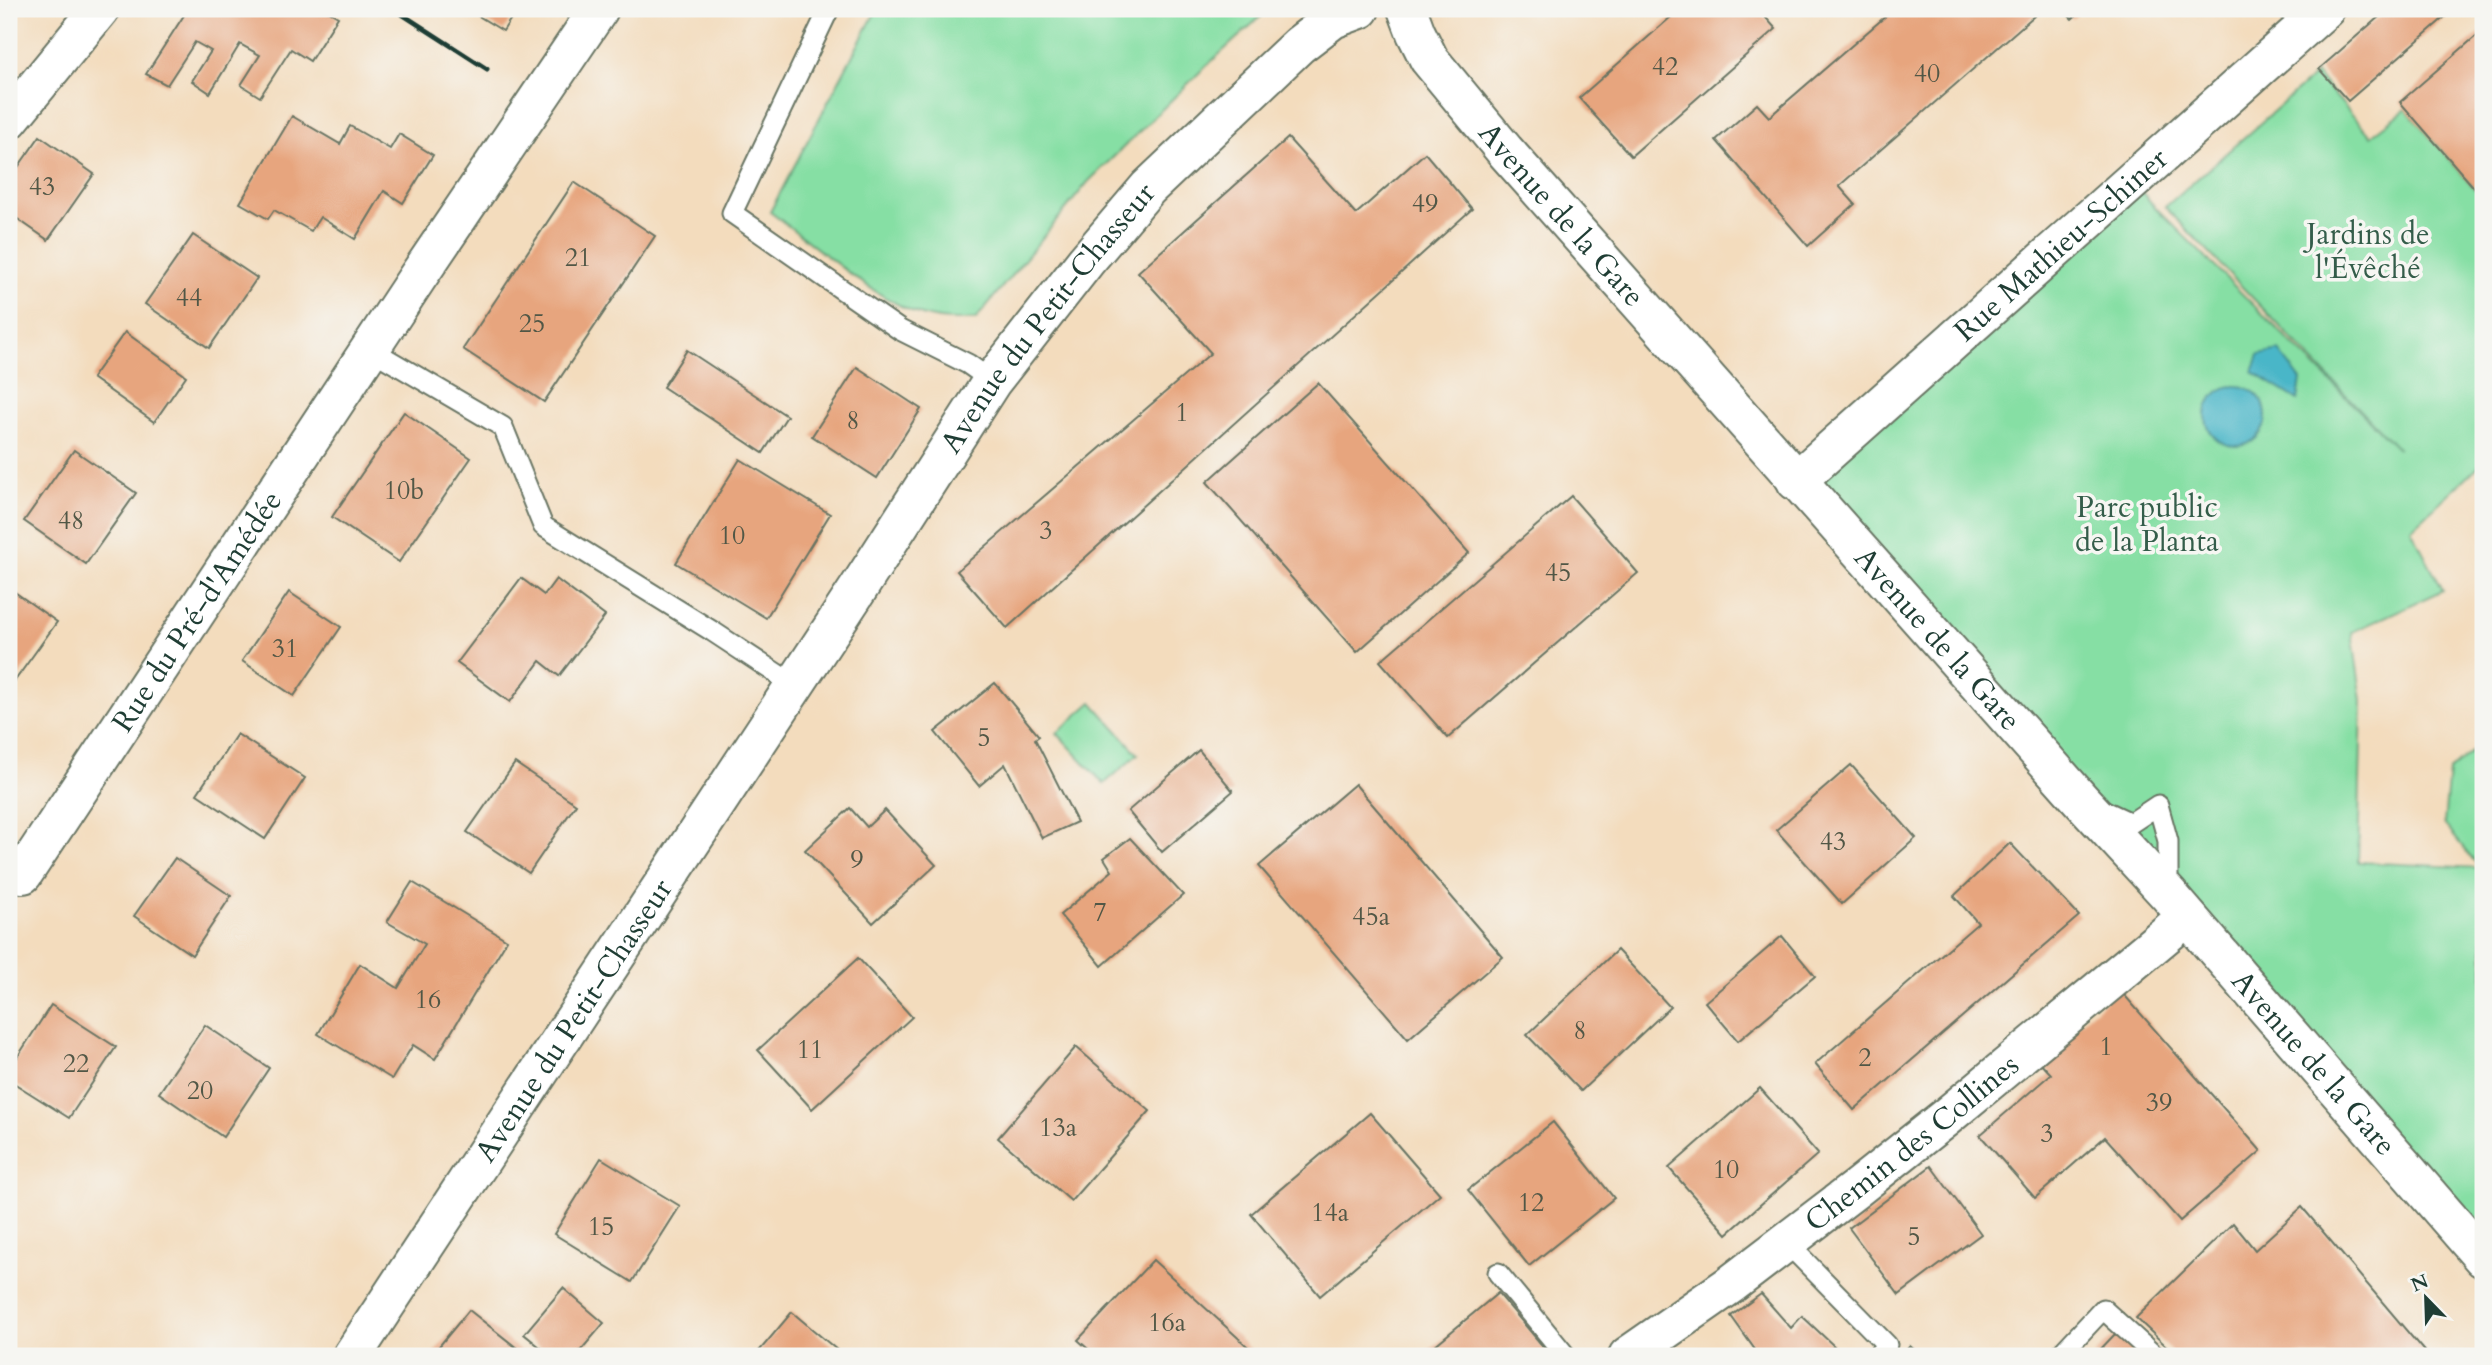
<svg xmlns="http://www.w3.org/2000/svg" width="2492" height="1365" font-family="Cardo,serif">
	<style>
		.green { fill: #86dfa4; stroke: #528e6c; stroke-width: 2 }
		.water { fill: #4ab6c8; stroke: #347a7e; stroke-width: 2 }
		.building { fill: #e7a57e }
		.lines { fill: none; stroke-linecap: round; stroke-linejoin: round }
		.service-casing { stroke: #697564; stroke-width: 23 }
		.minor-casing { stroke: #697564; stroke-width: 42 }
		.tertiary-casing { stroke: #697564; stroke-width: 42 }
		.service { stroke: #fff; stroke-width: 19 }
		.minor { stroke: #fff; stroke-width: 38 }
		.tertiary { stroke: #fff; stroke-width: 38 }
		.rail { stroke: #1f3d34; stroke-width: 5 }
		.labels { text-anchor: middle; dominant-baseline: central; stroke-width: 7; stroke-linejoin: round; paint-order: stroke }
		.number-label { font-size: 26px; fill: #515746 }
		.street-label { font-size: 30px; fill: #1f3d34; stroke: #f6f6f2 }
		.park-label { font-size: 30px; fill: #345d4a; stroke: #f6f6f2 }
	</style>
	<rect width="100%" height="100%" fill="#f6f6f2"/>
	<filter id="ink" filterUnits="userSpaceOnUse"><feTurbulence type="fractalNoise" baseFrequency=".0143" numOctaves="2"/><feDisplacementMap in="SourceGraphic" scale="14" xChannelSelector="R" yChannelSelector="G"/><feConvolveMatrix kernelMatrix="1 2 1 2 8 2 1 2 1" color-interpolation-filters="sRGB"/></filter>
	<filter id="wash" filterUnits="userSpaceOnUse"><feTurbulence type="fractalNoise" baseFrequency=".00686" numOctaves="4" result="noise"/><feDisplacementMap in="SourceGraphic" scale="28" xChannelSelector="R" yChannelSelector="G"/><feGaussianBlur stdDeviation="1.57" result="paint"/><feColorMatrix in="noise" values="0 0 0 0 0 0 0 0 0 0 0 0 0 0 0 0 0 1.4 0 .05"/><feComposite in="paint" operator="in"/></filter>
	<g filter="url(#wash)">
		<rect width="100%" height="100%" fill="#f3dcbd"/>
		<g class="green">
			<path d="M877,9H1269L1202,70L1088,182L976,319C958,321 940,321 922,315C874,299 812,243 770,212Z"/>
			<path d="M2316,74L2371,136L2406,109L2483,198V462L2411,529L2443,590L2352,632L2362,700L2358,862L2480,868L2444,824L2449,771L2483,742V1258L1796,481L2132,181L2155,207L2398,449L2165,207Z"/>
			<path d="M1092,702L1138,754L1104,784L1057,733Z"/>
		</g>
		<g class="water">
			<path d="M2279,351L2301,380L2298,400L2253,372L2259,355Z"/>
			<circle cx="2236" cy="416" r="30"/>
		</g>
		<g id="blocks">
			<g class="building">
				<path d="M188,9L289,11L324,9L338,17L310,61L291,49L260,97L241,85L260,55L240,44L210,93L192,81L211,51L195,42L167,85L146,74Z"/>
				<path d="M467,9H517L503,31Z"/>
				<path d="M1680,9H1758L1776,29L1631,156L1579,98Z"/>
				<path d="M1894,9H2042L1839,186L1855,204L1808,246L1716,140L1757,104L1769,117Z"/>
				<path d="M2062,9H2084L2072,19Z"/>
				<path d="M2388,9H2454L2348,101L2319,69Z"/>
				<path d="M2483,30V198L2400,102Z"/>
				<path d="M292,116L340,144L350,126L390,149L399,134L433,155L403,203L384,191L355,239L320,217L311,231L274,210L268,219L240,203Z"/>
				<path d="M40,136L94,174L48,240L9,213V180Z"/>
				<path d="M1288,138L1356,214L1425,153L1472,209L1007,628L957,571L1211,353L1138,272Z"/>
				<path d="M574,182L655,236L544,402L463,349Z"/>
				<path d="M193,235L257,278L209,348L145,304Z"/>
				<path d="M125,332L186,376L154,422L92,378Z"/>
				<path d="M687,350L787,416L763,453L663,387Z"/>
				<path d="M857,367L921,409L877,478L812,436Z"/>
				<path d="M1318,383L1469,553L1357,652L1207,482Z"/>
				<path d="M404,412L471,458L399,562L332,517Z"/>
				<path d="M74,450L136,493L86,564L24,521Z"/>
				<path d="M740,459L830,514L766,618L676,563Z"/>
				<path d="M1571,496L1638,573L1448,738L1380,661Z"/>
				<path d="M521,578L544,595L556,579L605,616L559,676L540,661L510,702L457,663Z"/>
				<path d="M9,588L57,622L9,689Z"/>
				<path d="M289,592L341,627L294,696L242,661Z"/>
				<path d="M995,683L1039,736L1035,739L1077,822L1042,838L1005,764L979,786L935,732Z"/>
				<path d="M237,734L305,778L265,839L197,794Z"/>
				<path d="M1199,750L1233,791L1162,852L1128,811Z"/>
				<path d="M515,763L576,804L529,873L467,832Z"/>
				<path d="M1851,765L1916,838L1842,904L1776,830Z"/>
				<path d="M1355,784L1503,957L1408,1039L1259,866Z"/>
				<path d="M850,808L867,827L885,810L936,865L873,923L805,850Z"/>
				<path d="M1130,838L1183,895L1102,966L1060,915L1112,871L1104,858Z"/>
				<path d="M2010,843L2079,916L1854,1110L1815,1064L1978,923L1954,896Z"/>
				<path d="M175,858L231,896L192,955L134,916Z"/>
				<path d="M412,882L507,940L435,1059L413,1045L392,1079L318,1034L360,964L398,988L425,944L387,922Z"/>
				<path d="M1782,936L1815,976L1738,1041L1705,1002Z"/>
				<path d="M1617,950L1670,1007L1581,1091L1527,1035Z"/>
				<path d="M858,958L912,1017L812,1109L758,1050Z"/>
				<path d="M2119,989L2261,1151L2180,1221L2105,1137L2035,1198L1980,1135L2051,1074L2038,1060Z"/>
				<path d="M51,1005L116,1047L69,1118L9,1080V1070Z"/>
				<path d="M205,1025L269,1068L223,1137L159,1093Z"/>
				<path d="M1076,1047L1150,1111L1071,1201L998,1138Z"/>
				<path d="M1760,1088L1818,1154L1727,1234L1669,1168Z"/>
				<path d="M1370,1113L1440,1194L1320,1296L1251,1214Z"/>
				<path d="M1553,1122L1614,1198L1529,1266L1468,1190Z"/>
				<path d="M601,1158L680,1206L632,1282L554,1234Z"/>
				<path d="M1931,1166L1981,1234L1899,1295L1849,1228Z"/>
				<path d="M2302,1207L2428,1356H2177L2136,1318L2233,1223L2255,1250Z"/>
				<path d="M1153,1260L1258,1356H1096L1078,1340Z"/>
				<path d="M563,1288L604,1323L576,1356H551L524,1334Z"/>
				<path d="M1498,1293L1551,1356H1422Z"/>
				<path d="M1761,1294L1791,1328L1802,1316L1834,1346L1824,1356H1756L1758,1354L1731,1316Z"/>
				<path d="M469,1310L527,1356H431Z"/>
				<path d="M792,1312L844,1356H755Z"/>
				<path d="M2118,1331L2146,1356H2094Z"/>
				<path d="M1910,1346L1921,1356H1901Z"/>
			</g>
		</g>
	</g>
	<g filter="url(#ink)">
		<use href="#blocks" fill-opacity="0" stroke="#697564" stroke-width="2"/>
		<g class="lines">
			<defs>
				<g id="service">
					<path d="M829,9L732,213L900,330L968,364L992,381"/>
					<path d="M2288,9L2304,28"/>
					<path d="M370,349L503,427L543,526L712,631L794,685"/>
					<path d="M2103,810L2131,823L2158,805L2168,841V893"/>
					<path d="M1787,1243L1887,1345L1877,1356"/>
					<path d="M1498,1273L1566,1356"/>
					<path d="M2059,1356L2103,1309L2155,1356"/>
				</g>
				<g id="minor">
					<path d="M9,120L100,9"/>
					<path id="s1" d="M1796,481L2325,9"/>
					<path id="s2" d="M23,874L417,278L599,9"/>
					<path id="s3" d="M1628,1356L1730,1285L1857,1188L1945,1118L2187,917"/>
				</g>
				<g id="tertiary">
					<path id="s4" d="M1407,9L1416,33L1429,59L1505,151L2080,799L2168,894L2483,1258"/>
					<path id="s5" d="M352,1356L858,589L992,381L1086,261L1148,188L1299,45L1333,19L1360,9"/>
				</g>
			</defs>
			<use href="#service" class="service-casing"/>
			<use href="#minor" class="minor-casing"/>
			<use href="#tertiary" class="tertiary-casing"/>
			<use href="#service" class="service"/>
			<use href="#minor" class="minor"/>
			<use href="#tertiary" class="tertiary"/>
			<path class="rail" d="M394,9L487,69"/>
		</g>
	</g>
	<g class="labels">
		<g class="number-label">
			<text x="1665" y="66">42</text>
			<text x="1927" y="73">40</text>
			<text x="42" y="186">43</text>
			<text x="1425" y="203">49</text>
			<text x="578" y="257">21</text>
			<text x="189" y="297">44</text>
			<text x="532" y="323">25</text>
			<text x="1182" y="412">1</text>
			<text x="853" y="420">8</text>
			<text x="404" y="490">10b</text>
			<text x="71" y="520">48</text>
			<text x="1046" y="530">3</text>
			<text x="732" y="535">10</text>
			<text x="1558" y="572">45</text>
			<text x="285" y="648">31</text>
			<text x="984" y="737">5</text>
			<text x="1833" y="841">43</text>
			<text x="857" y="859">9</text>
			<text x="1100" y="912">7</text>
			<text x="1371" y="916">45a</text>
			<text x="428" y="999">16</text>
			<text x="1580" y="1030">8</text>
			<text x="2106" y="1046">1</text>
			<text x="810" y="1049">11</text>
			<text x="1865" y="1057">2</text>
			<text x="76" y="1063">22</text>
			<text x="200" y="1090">20</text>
			<text x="2159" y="1102">39</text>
			<text x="1058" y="1127">13a</text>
			<text x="2047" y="1133">3</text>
			<text x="1726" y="1169">10</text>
			<text x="1531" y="1202">12</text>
			<text x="1330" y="1212">14a</text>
			<text x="601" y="1226">15</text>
			<text x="1914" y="1236">5</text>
			<text x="1167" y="1322">16a</text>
		</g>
		<g class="street-label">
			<text stroke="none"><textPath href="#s4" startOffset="259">Avenue de la Gare</textPath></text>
			<text stroke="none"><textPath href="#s1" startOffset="355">Rue Mathieu-Schiner</textPath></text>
			<text stroke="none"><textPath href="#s5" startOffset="1250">Avenue du Petit-Chasseur</textPath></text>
			<text stroke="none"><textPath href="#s2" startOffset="315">Rue du Pré-d'Amédée</textPath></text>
			<text stroke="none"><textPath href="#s4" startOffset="826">Avenue de la Gare</textPath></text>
			<text stroke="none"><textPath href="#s5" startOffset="402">Avenue du Petit-Chasseur</textPath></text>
			<text stroke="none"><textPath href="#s4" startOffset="1393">Avenue de la Gare</textPath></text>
			<text stroke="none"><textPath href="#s3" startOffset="355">Chemin des Collines</textPath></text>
		</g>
		<g class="park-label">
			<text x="2368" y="234">Jardins de<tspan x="2368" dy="34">l'Évêché</tspan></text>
			<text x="2147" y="507">Parc public<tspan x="2147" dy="34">de la Planta</tspan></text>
		</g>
	</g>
	<rect width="2492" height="1365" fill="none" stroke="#f6f6f2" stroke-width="35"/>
	<g transform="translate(2426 1298) rotate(337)" stroke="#f6f6f2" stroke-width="5" paint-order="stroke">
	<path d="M0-5L12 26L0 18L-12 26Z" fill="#1f3d34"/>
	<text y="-10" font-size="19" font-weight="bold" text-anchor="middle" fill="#1f3d34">N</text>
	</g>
</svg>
